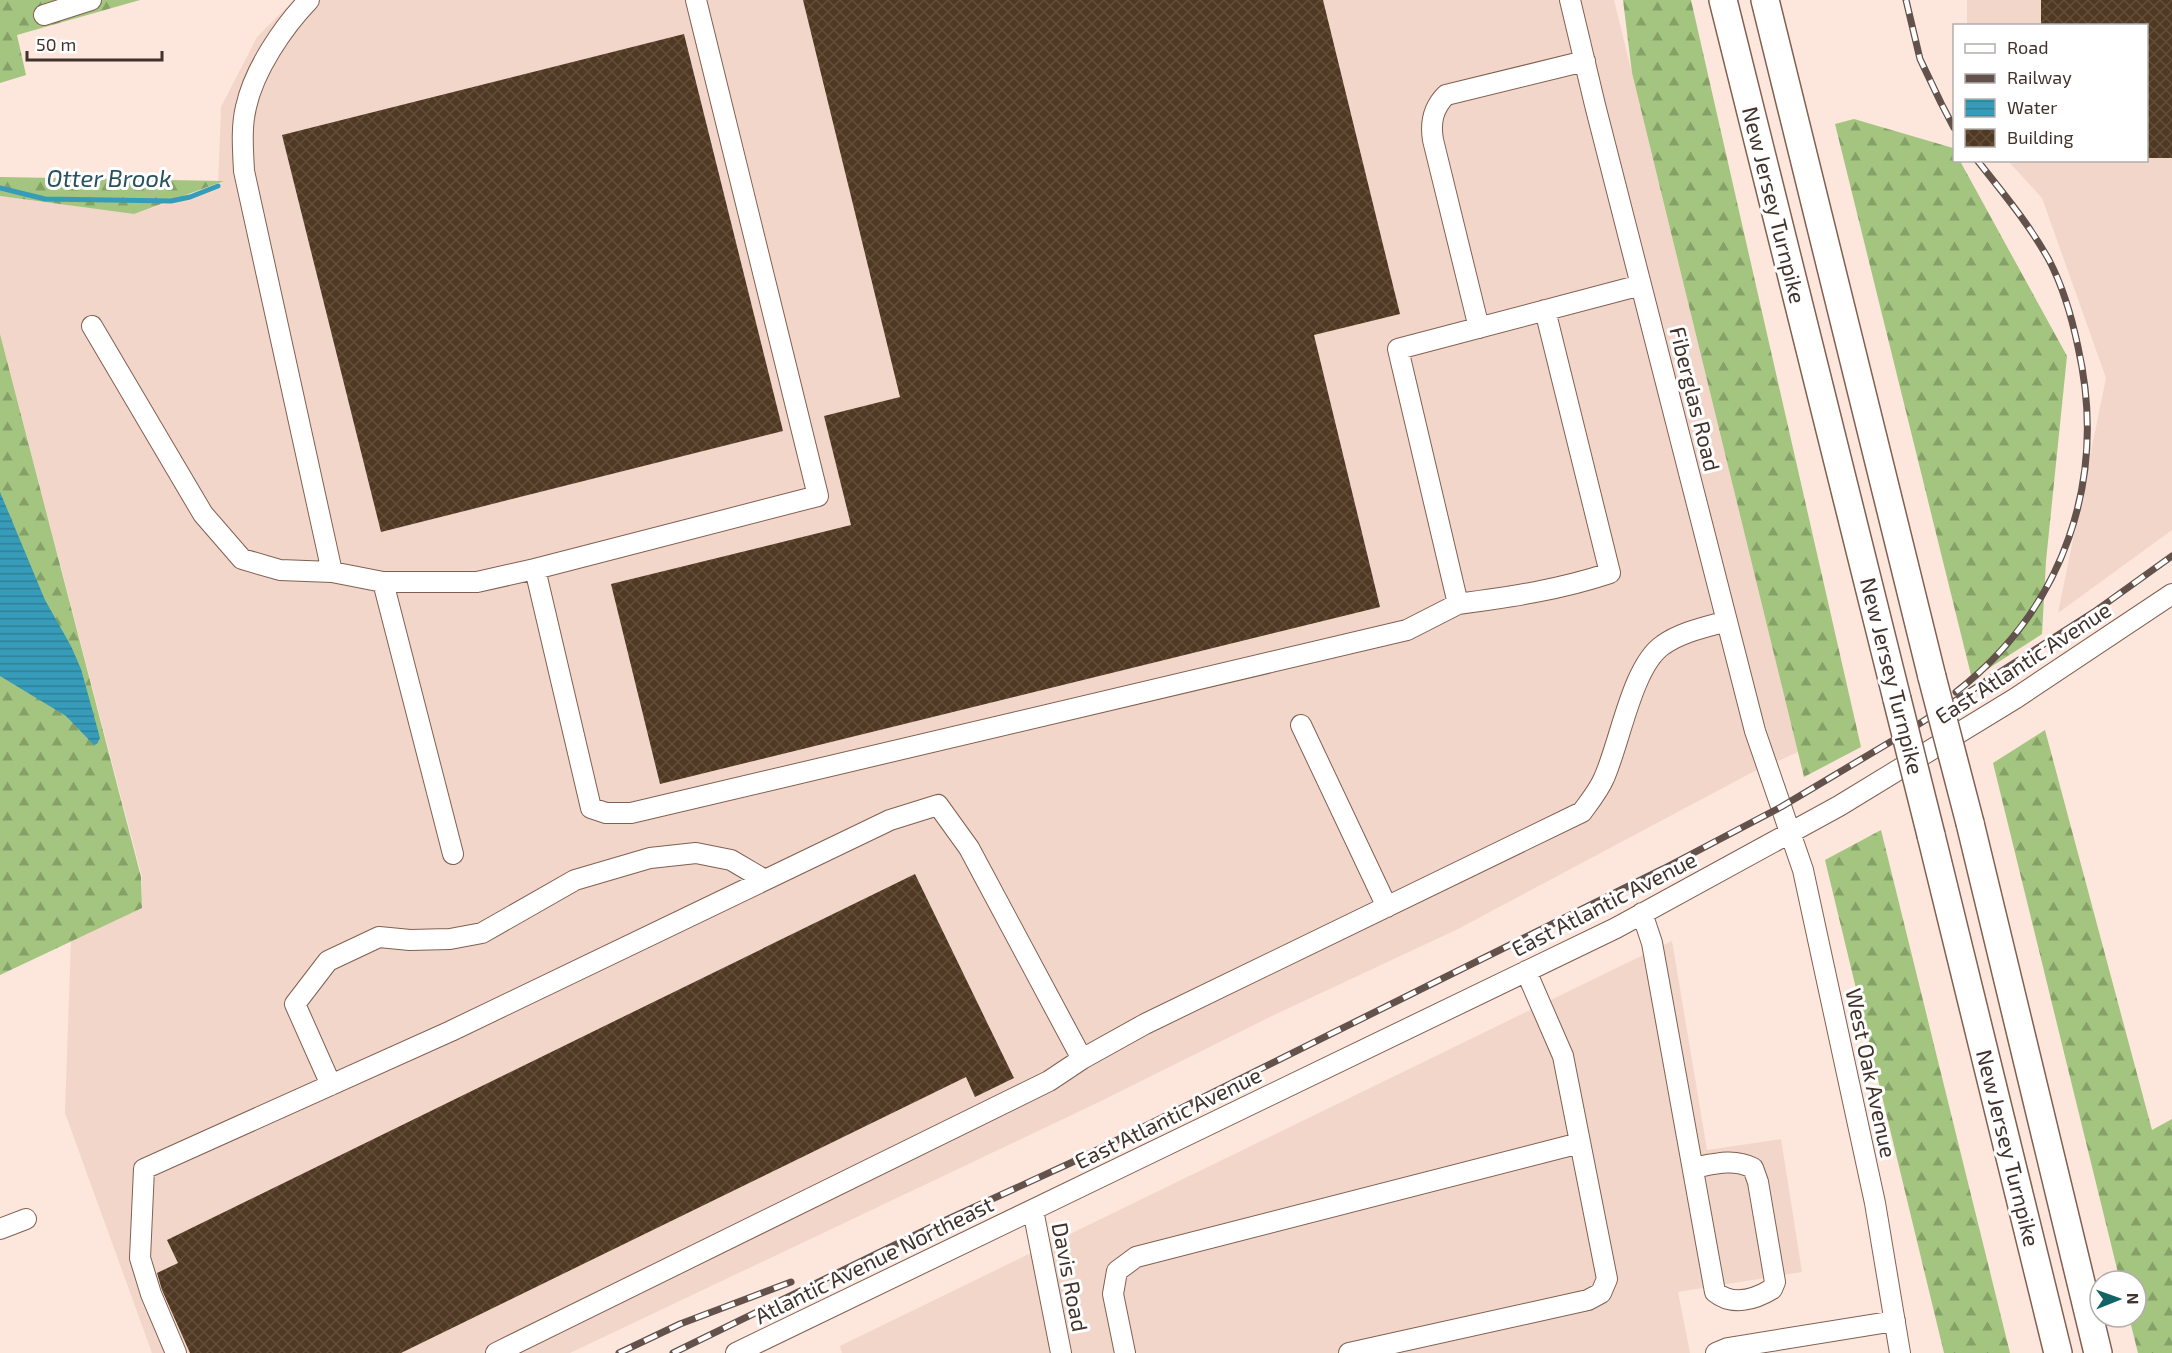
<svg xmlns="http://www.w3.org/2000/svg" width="2172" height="1353" font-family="'Exo 2',sans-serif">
  <defs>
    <pattern id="forest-firs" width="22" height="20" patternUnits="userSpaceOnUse" patternTransform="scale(1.5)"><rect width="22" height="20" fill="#a3c57f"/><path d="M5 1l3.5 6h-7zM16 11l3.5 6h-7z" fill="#86a168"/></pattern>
    <pattern id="water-rules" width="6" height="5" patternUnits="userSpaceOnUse" patternTransform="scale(1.5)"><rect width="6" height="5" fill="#369cb9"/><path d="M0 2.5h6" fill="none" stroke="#2f8097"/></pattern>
    <pattern id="building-cross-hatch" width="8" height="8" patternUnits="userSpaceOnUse" patternTransform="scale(1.5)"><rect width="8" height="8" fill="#503922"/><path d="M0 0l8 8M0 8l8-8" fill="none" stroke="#624e3a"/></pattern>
  </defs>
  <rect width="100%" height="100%" fill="#fde6dc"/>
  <!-- built -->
  <path fill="#f2d6ca" d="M294,0H1614L1798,752L1751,773L1458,929L1276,1014L1099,1102L570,1353H152L65,1113L71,941L142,908V877L0,334V196L134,214L218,186L221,107L257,37Z
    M1967,0H2172V530L2058,613L2106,378L2042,198L2008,161L2146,160V26L1967,25Z
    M1672,941L1707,1150L1781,1139L1802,1272L1678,1292L1690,1353H842L840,1346Z"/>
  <!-- forest -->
  <path fill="url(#forest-firs)" d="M0,0H140L17,35L26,75L0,83Z
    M1623,0H1691L1861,747L1804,777L1632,73Z
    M1854,119L1953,148L1954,160L1960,161L2067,356L2046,561L2042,634L1972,679L1835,124Z
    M0,177L224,181L134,214L0,196Z
    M0,334L141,877L142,908L0,975Z
    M2045,730L2152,1130L2172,1119V1353H2138L2129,1317H2136V1281H2120L1993,763Z
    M1881,830L2010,1353H1944L1825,860Z"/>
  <!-- water -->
  <path fill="url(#water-rules)" d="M0,492L45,600L71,646L81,669L100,738L97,744L94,745L66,716L0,676Z"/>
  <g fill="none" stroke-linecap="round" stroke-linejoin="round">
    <!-- stream -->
    <path stroke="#369cb9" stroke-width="5" d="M0,188L45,199L171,201L190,197L218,186"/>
  </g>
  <!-- building -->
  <path fill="url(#building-cross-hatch)" d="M803,0H1323L1400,314L1314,335L1380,607L660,784L611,584L851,525L824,416L900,397Z
    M2041,0H2172V158H2146V26H2041Z
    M684,34L783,431L381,532L282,135Z
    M915,874L1014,1078L975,1097L966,1077L401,1353H190L162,1290L157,1273L178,1263L167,1240Z"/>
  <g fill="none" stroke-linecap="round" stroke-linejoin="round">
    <defs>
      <path id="minor" d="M309,0C283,27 254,70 246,107C241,127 243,150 244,171L332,572L383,582L453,854
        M1570,0L1595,105L1755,731L1803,870L1875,1203L1900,1353
        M44,15L91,0
        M92,326L203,514L242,559L280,570L332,572
        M1479,328L1433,140C1430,122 1433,108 1446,95L1585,61
        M535,569L818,496L696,0
        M383,582H477L535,569L591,808L606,813H631L1407,630L1458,604L1398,349L1641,285
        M1458,604C1510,597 1559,590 1610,573L1545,310
        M1301,725L1387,907
        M1642,913L1652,943L1715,1292C1732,1306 1754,1300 1772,1289L1775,1282L1758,1182L1753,1168C1733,1158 1714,1164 1693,1168
        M331,1085L295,1004L328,961L379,937L410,940L450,939L482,933L575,880L650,858L696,853L731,860L765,880
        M1033,1210L1061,1353
        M0,1229L26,1219
        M176,1353L151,1294L140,1258L144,1169L451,1031L890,820L938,805L969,848L1082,1059
        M496,1353L1049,1081L1082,1059L1145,1024L1582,812C1590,801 1599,790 1604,778C1620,743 1632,666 1663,645C1681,632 1706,627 1727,621
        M736,1353L1616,928L1839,806L2016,698L2172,594
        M1125,1353L1113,1294L1117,1271L1136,1257L1580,1143
        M1349,1353L1588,1300L1601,1293L1607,1279L1563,1056L1526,971
        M1716,1353L1728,1348L1895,1321"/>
      <path id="highway" d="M1723,0L1897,699
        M1765,0L1932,677
        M1970,823L2098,1353
        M1931,835L2058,1353"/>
    </defs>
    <!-- minor casing -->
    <use href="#minor" stroke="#816051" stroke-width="22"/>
    <!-- highway casing -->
    <use href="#highway" stroke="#816051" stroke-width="30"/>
    <!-- minor -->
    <use href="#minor" stroke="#fff" stroke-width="20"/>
    <!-- highway -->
    <use href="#highway" stroke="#fff" stroke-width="27"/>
    <defs>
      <path id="rail" d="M1906,0L1920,59L1941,103L1954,128
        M1956,692C2064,608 2108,480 2078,347C2072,318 2063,287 2049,260C2029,224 2003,193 1977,160
        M619,1353L680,1324L791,1282
        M673,1353L944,1221L1077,1160L1663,869L1781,807L1897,738L2094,612L2172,556"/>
    </defs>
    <!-- rail casing -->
    <use href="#rail" stroke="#62524b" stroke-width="7"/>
    <!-- rail -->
    <use href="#rail" stroke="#fff" stroke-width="4.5" stroke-dasharray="14" stroke-linecap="butt"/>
    <defs>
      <path id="highway-bridge" d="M1932,677L1970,823
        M1897,699L1931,835"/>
    </defs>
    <!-- highway-bridge casing -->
    <use href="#highway-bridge" stroke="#816051" stroke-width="30" stroke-linecap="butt"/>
    <!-- highway-bridge -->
    <use href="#highway-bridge" stroke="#fff" stroke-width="27"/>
  </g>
  <g text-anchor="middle" stroke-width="6" stroke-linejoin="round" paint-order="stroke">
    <!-- street labels -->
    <g font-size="22" fill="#41322c" stroke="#fff">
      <text transform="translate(1774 205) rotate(76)" y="8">New Jersey Turnpike</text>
      <text transform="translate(1695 399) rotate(76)" y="8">Fiberglas Road</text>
      <text transform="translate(2023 663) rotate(-33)" y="8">East Atlantic Avenue</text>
      <text transform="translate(1892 676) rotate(76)" y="8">New Jersey Turnpike</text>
      <text transform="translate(1604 904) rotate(-27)" y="8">East Atlantic Avenue</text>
      <text transform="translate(1871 1073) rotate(78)" y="8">West Oak Avenue</text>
      <text transform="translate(1168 1118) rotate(-26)" y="8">East Atlantic Avenue</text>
      <text transform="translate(2008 1148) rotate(76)" y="8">New Jersey Turnpike</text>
      <text transform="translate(874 1260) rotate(-26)" y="8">Atlantic Avenue Northeast</text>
      <text transform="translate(1070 1277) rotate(79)" y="8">Davis Road</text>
    </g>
    <!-- water labels -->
    <g font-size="24" font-style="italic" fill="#27515e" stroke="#fff">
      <text x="109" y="187">Otter Brook</text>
    </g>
  </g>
  <!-- legend -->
  <rect x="1953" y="24" width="195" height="138" fill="#ffffff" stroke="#b3adab" stroke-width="1.5"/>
  <rect x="1965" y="44" width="30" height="9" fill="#ffffff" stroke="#b3adab" stroke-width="1.5"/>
  <text x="2007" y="54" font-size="18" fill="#41322c">Road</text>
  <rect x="1965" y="74" width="30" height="9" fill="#62524b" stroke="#b3adab" stroke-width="1.5"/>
  <text x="2007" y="84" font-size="18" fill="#41322c">Railway</text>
  <rect x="1965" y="99" width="30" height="18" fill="url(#water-rules)" stroke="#b3adab" stroke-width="1.5"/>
  <text x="2007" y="114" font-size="18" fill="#41322c">Water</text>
  <rect x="1965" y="129" width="30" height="18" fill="url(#building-cross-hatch)" stroke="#b3adab" stroke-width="1.5"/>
  <text x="2007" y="144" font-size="18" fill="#41322c">Building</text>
  <!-- north arrow -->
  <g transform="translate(2118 1299) rotate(89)"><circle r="28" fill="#ffffff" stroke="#b3adab" stroke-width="1.5"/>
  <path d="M0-4.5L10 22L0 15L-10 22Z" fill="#126365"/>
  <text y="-9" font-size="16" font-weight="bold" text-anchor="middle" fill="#41322c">N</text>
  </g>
  <!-- scale -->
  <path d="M27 51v9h135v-9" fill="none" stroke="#41322c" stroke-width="3"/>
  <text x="36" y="51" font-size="18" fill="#41322c" stroke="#ffffff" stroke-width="4.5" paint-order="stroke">50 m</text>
</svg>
